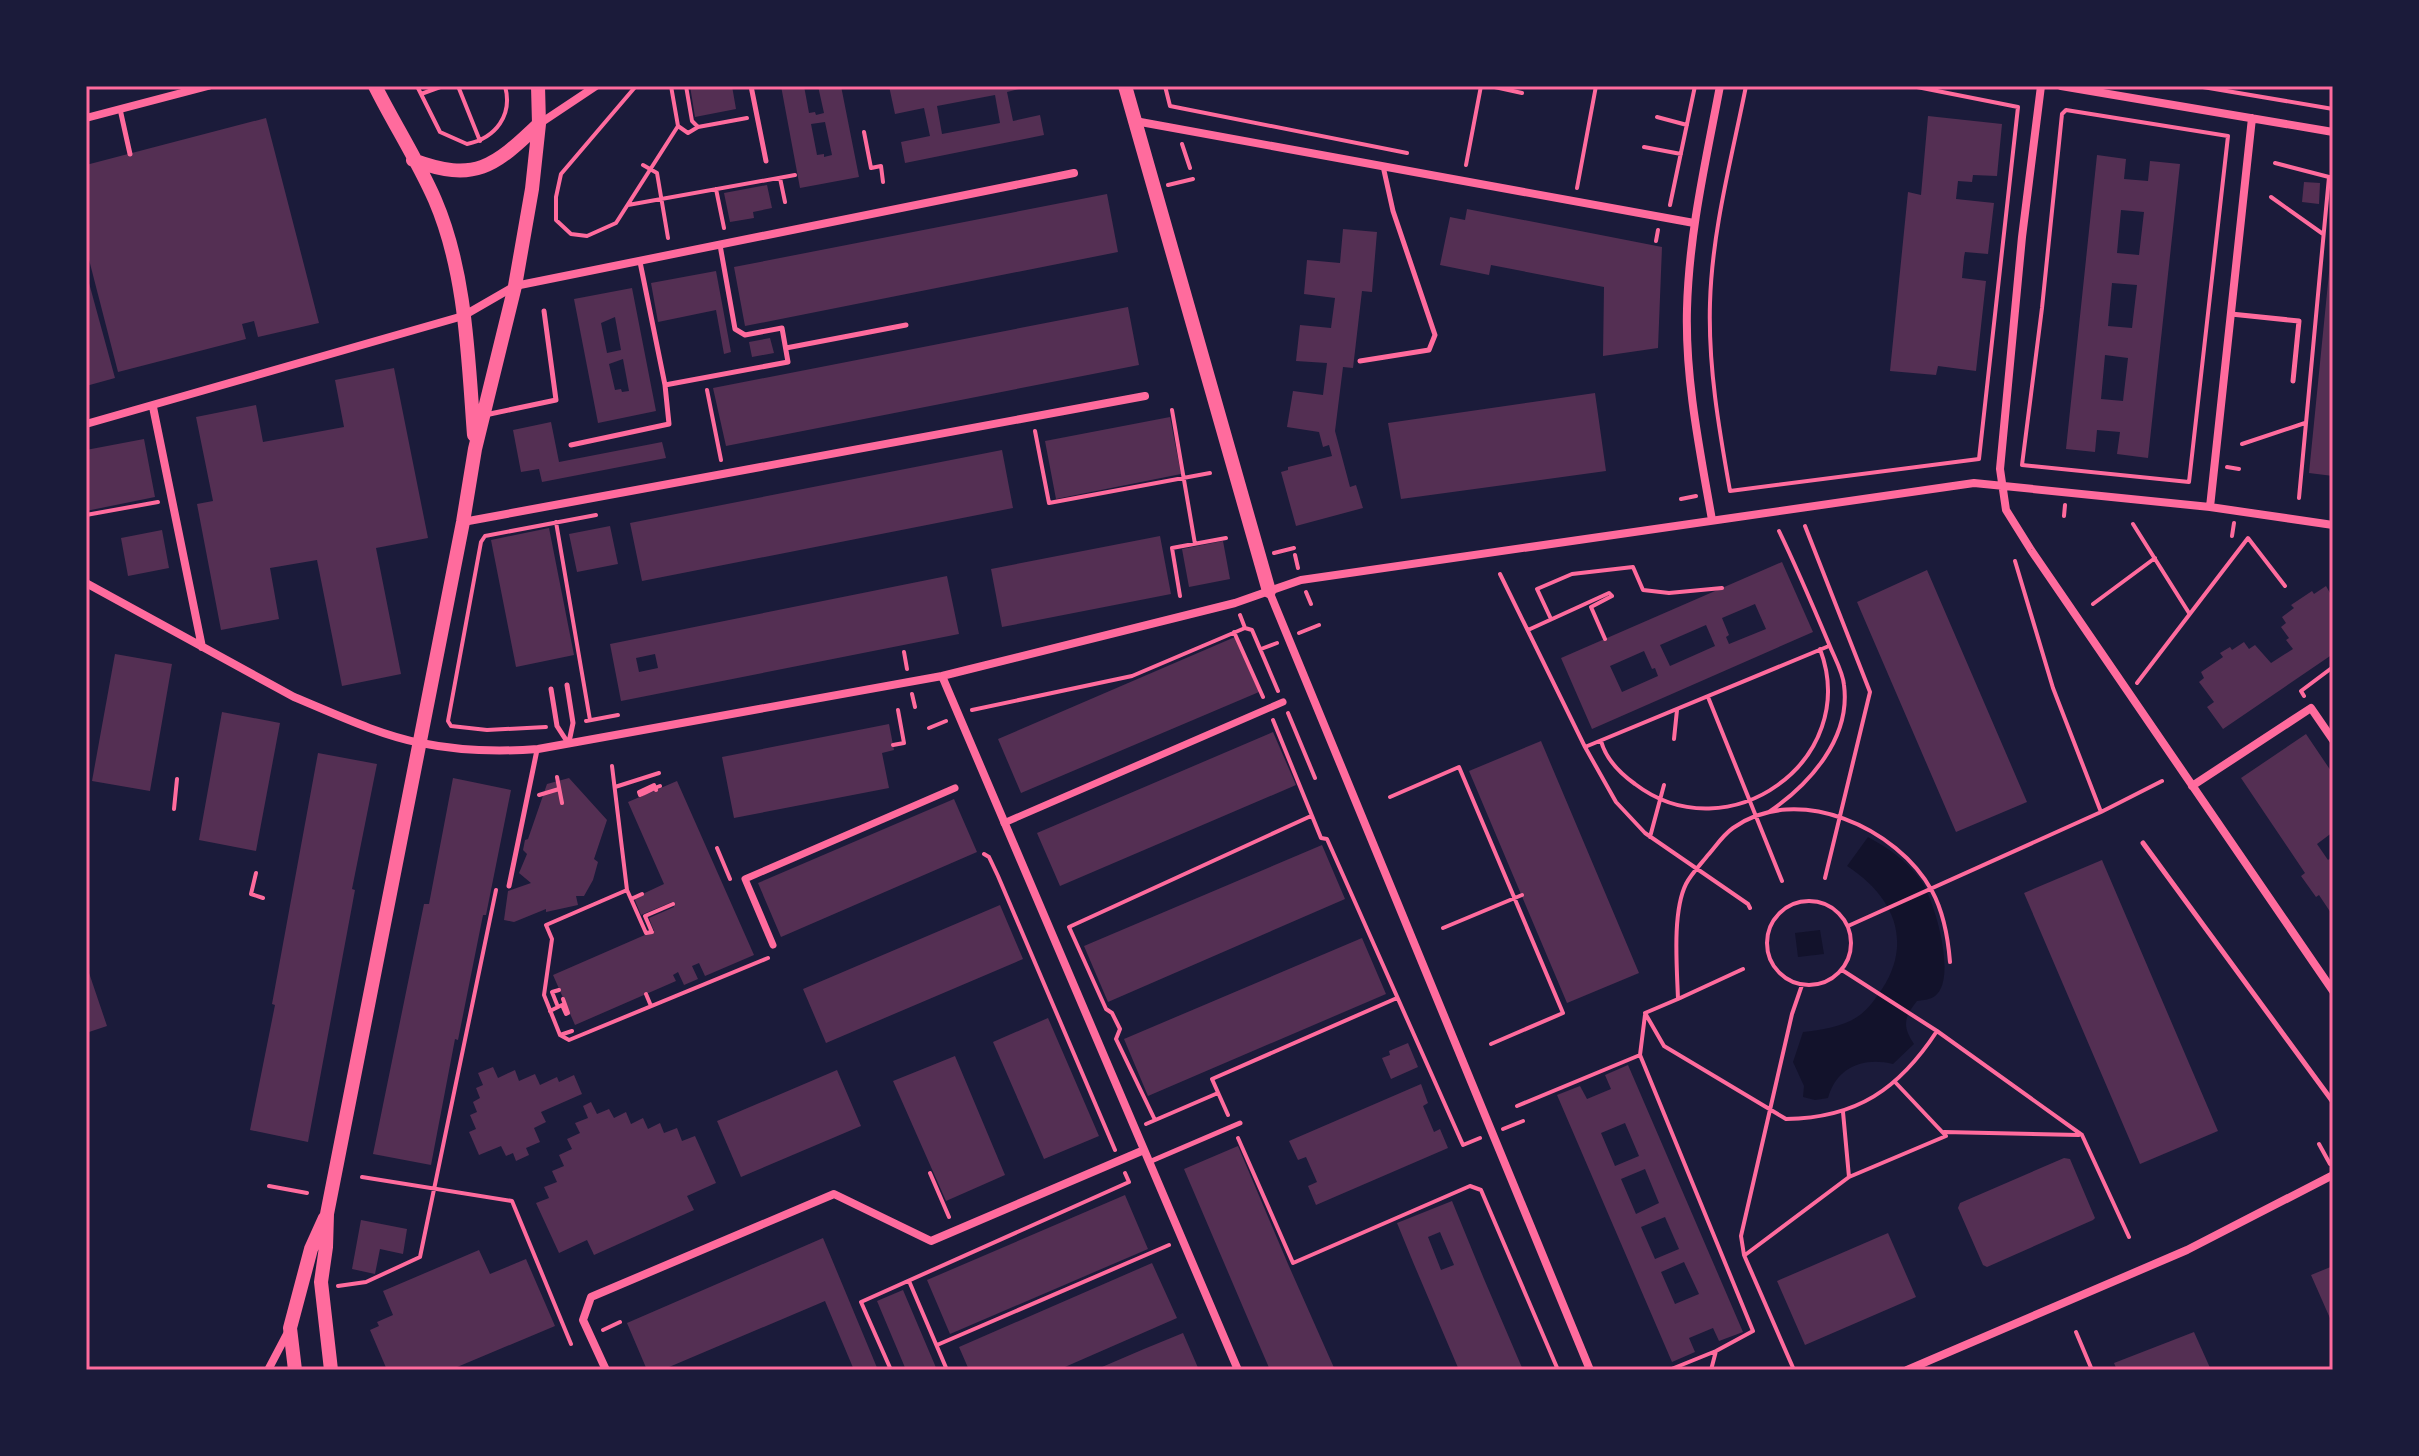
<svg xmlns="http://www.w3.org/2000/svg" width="2419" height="1456" font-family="Commissioner,sans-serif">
  <rect width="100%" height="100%" fill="#1b1b3a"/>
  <!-- water -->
  <path fill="#12122b" d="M1868,837C1888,848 1906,860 1920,879C1934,898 1958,979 1935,996C1930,1000 1923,1000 1917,1001C1904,1017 1902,1026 1914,1044L1893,1064C1863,1057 1837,1067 1828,1098L1815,1100L1803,1097L1804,1086L1793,1062L1803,1032C1821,1030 1842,1027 1857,1017C1868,1010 1875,999 1882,989C1914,940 1892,895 1847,866Z
    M1820,930L1824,954L1798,957L1795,933Z"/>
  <!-- building -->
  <path fill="#542f53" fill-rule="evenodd" d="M690,86H732L736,109L695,117Z
    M781,86H804L809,113L815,112L816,115L824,113L818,86H841L859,177L800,188ZM825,122L832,155L824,157V154L817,155L811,124Z
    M889,86H1031L1007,92L1013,121L1040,115L1044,135L905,163L901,142L930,136L924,108L895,114ZM995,95L1000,123L942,134L937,106Z
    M1928,116L2002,124L1997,176L1973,175L1972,182L1958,181L1956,199L1994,203L1988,254L1965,252L1964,257L1962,278L1986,281L1976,371L1938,366L1936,375L1890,371L1908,192L1921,195Z
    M266,118L319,323L258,337L254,321L242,324L246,339L118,372L86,248V165Z
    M2097,155L2126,159L2124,179L2148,181L2150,161L2180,164L2148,458L2117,454L2120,432L2097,430L2095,452L2066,449ZM2121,210L2144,212L2139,255L2117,253ZM2112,283L2137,285L2132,328L2108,326ZM2105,355L2128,358L2123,401L2101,399Z
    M2304,182L2320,183L2319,204L2302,202Z
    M767,185L772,208L753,212L754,218L730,222L724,193Z
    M1107,194L1118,252L745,326L734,267Z
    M1467,209L1662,247L1658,348L1603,356L1604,287L1491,265L1489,275L1440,265L1450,217L1465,220Z
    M1343,229L1377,232L1372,292L1362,291L1353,368L1343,367L1335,431L1350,487L1356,485L1363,508L1296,526L1281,472L1288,470V467L1332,456L1329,445L1323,447L1319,432L1287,427L1293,391L1323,395L1327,363L1296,361L1300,325L1331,328L1335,298L1304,294L1307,260L1340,263Z
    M2331,253H2333V476L2309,473Z
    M716,271L731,352L724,354L716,310L658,322L651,283Z
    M86,272L115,378L86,386Z
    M632,288L656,411L598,423L574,299ZM615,317L621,350L607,353L601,323ZM623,359L629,391L622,392L621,389L615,390L609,364Z
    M1128,307L1139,365L726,446L713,388Z
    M770,338L774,353L752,357L749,342Z
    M394,368L428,538L376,548L401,674L342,686L317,560L270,568L279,619L221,630L197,504L213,501L196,417L256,405L263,442L344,427L335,380Z
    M1595,393L1606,471L1401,499L1388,423Z
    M1170,417L1181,474L1056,499L1045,441Z
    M551,422L559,462L662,442L666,458L542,482L539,469L521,472L513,430Z
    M144,439L155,497L86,511V450Z
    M1002,450L1013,508L642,581L630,523Z
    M610,526L618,564L577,572L569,534Z
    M549,528L574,655L516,667L491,540Z
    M162,530L169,568L128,576L121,538Z
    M1160,536L1171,594L1002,627L991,569Z
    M1223,541L1230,579L1189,587L1182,549Z
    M1782,562L1813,632L1592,729L1561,658ZM1755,604L1766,629L1729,644L1726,637L1729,635L1722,618ZM1706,625L1715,646L1670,666L1660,645ZM1644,651L1652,669L1655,668L1658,676L1622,692L1610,666Z
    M1927,570L2027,802L1956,832L1857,602Z
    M947,576L959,634L621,701L610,644ZM655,654L658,668L639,672L636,658Z
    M2326,586L2330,593L2333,591V654L2223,729L2207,707L2214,702L2199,682L2204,678L2201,672L2223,657L2220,653L2230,647L2232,650L2244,642L2249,649L2255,645L2271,663L2285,654L2293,649L2286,640L2289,638L2281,627L2286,623L2282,617L2294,608L2291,605L2312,591L2314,594Z
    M1235,637L1259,692L1021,793L998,739Z
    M115,654L172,664L150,791L92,781Z
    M222,712L280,723L256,851L199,840Z
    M889,724L894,750L882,753L889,788L734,818L722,757Z
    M1273,732L1296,785L1060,886L1037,833Z
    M2306,734L2333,774V832L2317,844L2328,860L2333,856V916L2319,895L2316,897L2301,876L2305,873L2241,778Z
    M1541,741L1639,973L1567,1003L1469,771Z
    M318,753L377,764L352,889L355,890L308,1142L250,1130L275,1005L272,1004Z
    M453,778L511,790L486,915H483L458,1040L455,1039L431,1165L373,1154L424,904H429Z
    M569,778L607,820L594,859L598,862L593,880L584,896H576L578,905L546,912V909L514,922L504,920L508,891L531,883L519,873L527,854L523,850L525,840L528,839L547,784Z
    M677,781L754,955L705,976L699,963L692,966L698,979L684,985L678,972L673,975L676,981L575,1025L553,975L654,931L649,918L674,907L672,902L641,915L634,898L664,884L628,802Z
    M954,799L977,852L781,937L758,883Z
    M1322,845L1345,899L1108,1002L1084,946Z
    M2102,860L2218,1131L2140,1164L2024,893Z
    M1000,905L1023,959L826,1043L803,989Z
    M1362,938L1386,994L1148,1096L1124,1039Z
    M86,964L107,1026L86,1033Z
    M1048,1018L1099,1136L1044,1159L993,1042Z
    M1408,1043L1418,1067L1391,1079L1382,1058L1390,1055L1389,1051Z
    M955,1056L1005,1175L946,1201L893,1081Z
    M1628,1065L1743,1332L1719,1341L1713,1328L1689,1338L1695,1352L1672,1362L1557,1095L1580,1086L1587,1099L1611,1089L1605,1075ZM1625,1123L1639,1156L1615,1166L1601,1133ZM1645,1169L1659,1203L1636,1214L1621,1179ZM1665,1217L1679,1249L1655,1259L1641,1227ZM1684,1262L1699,1294L1675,1304L1661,1272Z
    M493,1067L498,1078L515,1070L519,1081L535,1074L540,1085L557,1077L559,1082L574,1075L582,1094L541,1112L546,1122L534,1128L540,1142L526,1148L529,1155L516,1161L513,1153L506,1156L501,1146L479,1155L469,1132L476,1129L470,1115L477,1112L473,1102L480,1098L476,1088L483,1085L478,1073Z
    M837,1070L861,1126L741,1177L717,1121Z
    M1421,1084L1428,1103L1423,1106L1434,1132L1440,1129L1448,1148L1316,1205L1308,1186L1317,1182L1306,1157L1298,1160L1289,1141Z
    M591,1102L597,1114L609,1109L614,1118L626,1112L631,1124L643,1118L648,1129L660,1123L664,1133L677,1128L682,1141L695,1136L716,1183L687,1196L694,1210L594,1255L587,1240L559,1253L536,1203L549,1198L544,1187L557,1182L552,1171L564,1166L559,1155L572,1149L567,1139L580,1133L575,1123L588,1118L583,1106Z
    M1238,1146L1288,1264L1335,1370H1270L1251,1326L1184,1169Z
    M2064,1158L2070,1159L2095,1218L2093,1220L1987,1267L1983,1265L1958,1208L1960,1203Z
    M1125,1195L1148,1249L950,1334L927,1280Z
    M1452,1201L1484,1279L1523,1370H1459L1413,1262L1397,1223ZM1440,1232L1454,1265L1441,1270L1428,1237Z
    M361,1220L407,1229L403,1254L380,1249L375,1274L352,1269Z
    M1888,1233L1916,1297L1805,1345L1777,1281Z
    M823,1238L878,1370H854L825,1301L662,1370H647L627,1323Z
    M479,1250L490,1274L526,1259L555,1326L450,1370H387L370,1330L379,1326L377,1322L393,1315L383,1291Z
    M1152,1263L1177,1318L1058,1370H969L959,1347Z
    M2333,1266V1325L2311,1275Z
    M903,1290L937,1370H906L877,1301Z
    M2194,1332L2211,1370H2117L2114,1363Z
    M1183,1333L1199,1370H1095L1144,1349Z"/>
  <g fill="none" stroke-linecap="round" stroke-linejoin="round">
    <!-- path -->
    <path stroke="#ff6b9d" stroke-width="4" d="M417,86L440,132L467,144C496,138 513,115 505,86
      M458,86L480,141
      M636,86L561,174L556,197V220L571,234L587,236L616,223L678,126
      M671,86L678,126L688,133L698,127
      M686,86L692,121L698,127L747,118
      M1165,86L1170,106L1407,153
      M1490,86L1522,93
      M1746,86C1732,157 1712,230 1710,303C1708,366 1719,429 1730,491L1979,459L2018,107L1912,86
      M2197,86L2333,109
      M421,94L443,86
      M2066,110L2228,136L2189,482L2022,465L2042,308L2062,114Z
      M1657,117L1687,125
      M864,132L871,168L881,166L883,182
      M1182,144L1190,168
      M1644,147L1681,154
      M2275,163L2329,177
      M643,165L657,173L668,238
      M1466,165L1481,86
      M780,178L785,202
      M1168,185L1193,179
      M1577,188L1596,86
      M716,189L724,228
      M2271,197L2323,234
      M628,205L795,175
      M1670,205L1695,86
      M1656,241L1658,230
      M707,390L721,460
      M1172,410L1195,544
      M1035,431L1049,503L1210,473
      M2242,444L2305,423
      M2227,467L2239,469
      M2299,498L2329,177H2333
      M1681,499L1696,496
      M86,515L158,502
      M2064,516L2065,505
      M556,522L590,720
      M2133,524L2189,613
      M1805,526L1870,692L1825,878
      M2232,536L2234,523
      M1274,553L1294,548
      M1295,555L1298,568
      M2015,561L2053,688L2101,812
      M1500,574L1585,747L1616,802L1645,833L1748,904L1750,908
      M1306,592L1311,604
      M1180,596L1172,548L1226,538
      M2093,604L2155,558
      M1240,615L1245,628L1252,630L1278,691
      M1551,619L1537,589L1572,574L1633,567L1643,590L1669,593L1722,588
      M1528,630L1609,593L1612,596L1591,607L1605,639
      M1234,632L1263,697
      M1299,633L1319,625
      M1261,649L1277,643
      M904,652L907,669
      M2137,683L2248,538L2285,586
      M912,694L915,707
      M2304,696L2301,691L2333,667
      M1708,697L1782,881
      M972,710L1132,676L1245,628
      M1288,713L1315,778
      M1273,720L1321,838L1327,839L1463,1145L1480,1138
      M586,721L618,715
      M546,727L487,730L451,726L448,721L481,542L485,536L596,515
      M929,728L946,721
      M1674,739L1677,710
      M1601,741C1606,759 1621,774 1635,784C1728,855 1862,760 1820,649
      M893,745L904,743L898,710
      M1585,747L1829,646
      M612,766L627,890L646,933L652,932
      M557,777L562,803
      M615,787L659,773
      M656,790L654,785L639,792L640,795C647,792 653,789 660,786
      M539,795L559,789
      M1390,797L1459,767L1563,1013L1491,1044
      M174,809L177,779
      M1769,812C1810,784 1851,738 1844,685C1843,672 1834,657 1829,644C1813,606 1797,568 1779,531
      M1650,837L1664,785
      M717,848L730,879
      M984,854L989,857L998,876L1115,1150
      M256,873L251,894L263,898
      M627,890L546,925L552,939L544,995L560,1035L569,1040L768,958
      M631,899L642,894
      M1767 943a42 42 0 1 1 84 0a42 42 0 1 1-84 0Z
      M1848,926L2101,812L2162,781
      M1443,928L1522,895
      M651,930L645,916L673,904
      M1842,970L1937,1031L2082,1135L2129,1237
      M646,994L651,1006
      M1678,999L1743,969
      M558,1007L552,992L559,990
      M550,1011L562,1005L566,1014L568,1013L563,999
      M1937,1031C1899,1089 1857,1118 1786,1119L1664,1046L1645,1013L1678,999C1677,968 1672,912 1686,884C1691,874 1701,864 1708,855C1716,846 1723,835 1733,828C1797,782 1898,828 1932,891C1944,913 1948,937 1950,962
      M560,1035L572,1031
      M1640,1055L1753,1331L1716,1351L1669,1370
      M1517,1106L1640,1055L1645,1015
      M1843,1112L1849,1177
      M1228,1115L1212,1079L1397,998
      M1155,1120L1116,1039L1120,1029L1112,1013L1106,1009L1069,927L1311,816
      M1146,1124L1218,1093
      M1503,1129L1523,1121
      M1944,1132L2079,1135
      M1238,1138L1293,1263L1470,1186L1481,1190L1558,1370
      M2319,1144L2330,1164
      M930,1173L949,1217
      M362,1177L512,1201L571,1344
      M269,1186L307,1193
      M1745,1255L1849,1177L1946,1136L1895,1082
      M909,1281L947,1370
      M338,1286L366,1282L420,1257L496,890
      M603,1330L620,1322
      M2076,1332L2092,1370
      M937,1345L1169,1245
      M891,1370L861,1302L1129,1182L1125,1173
      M1711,1370L1716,1351
      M1794,1370L1744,1255L1741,1236L1792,1014L1802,985"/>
    <!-- service -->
    <path stroke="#ff6b9d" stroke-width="5" d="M751,86L766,161
      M120,109L130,154
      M2231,314L2299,321L2293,381
      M786,348L906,325
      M1360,361L1429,350L1435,335L1393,211L1383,166
      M665,385L788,362L782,328L745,335L735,329L720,245
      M485,415L556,400L544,311
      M571,445L669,424L665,385L640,262
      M567,685L573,723L569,742
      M551,689L557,726L568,743
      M2143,843L2333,1102
      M509,886L537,750
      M1149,1162L1240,1123"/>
    <!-- pedestrian -->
    <path stroke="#ff6b9d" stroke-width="7" d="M1004,823L1283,702
      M773,945L745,879L955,788"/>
    <!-- minor -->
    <path stroke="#ff6b9d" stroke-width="8" d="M2041,86L2022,237L2000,469L2006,510L2031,550L2333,991
      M2061,86L2333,132
      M86,118L208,86
      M1135,121L1694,223
      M539,124L596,86
      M153,407L202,647
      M86,424L463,316L515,286L1074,173
      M2210,507L2252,118
      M1712,520C1700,451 1685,379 1687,309C1689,233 1706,160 1720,86
      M463,522L1145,396
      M86,583L294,697C333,713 379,735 421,743C460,751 498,752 538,749L942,676L1235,603L1301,580L1974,483L2210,507L2333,525
      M1269,591L1590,1370
      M942,676L1238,1370
      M2192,786L2311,708L2333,740
      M268,1370L288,1332
      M606,1370L583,1320L591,1297L834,1194L931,1241L1144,1150
      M1907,1370L2187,1250L2333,1175"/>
    <!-- tertiary -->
    <path stroke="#ff6b9d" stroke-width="14" d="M375,86C394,124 418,161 435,200C466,272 468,357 474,435
      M1125,86L1269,591
      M413,160C475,183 494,167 539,124
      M295,1370L290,1328L311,1249L325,1218
      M331,1370L321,1282L326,1247L327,1214L463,522L475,449L515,286L532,189L539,124L538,86"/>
  </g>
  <!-- border -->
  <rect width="2419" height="1456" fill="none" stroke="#1b1b3a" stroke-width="176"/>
  <rect x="88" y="88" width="2243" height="1280" fill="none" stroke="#ff6b9d" stroke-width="3"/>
</svg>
